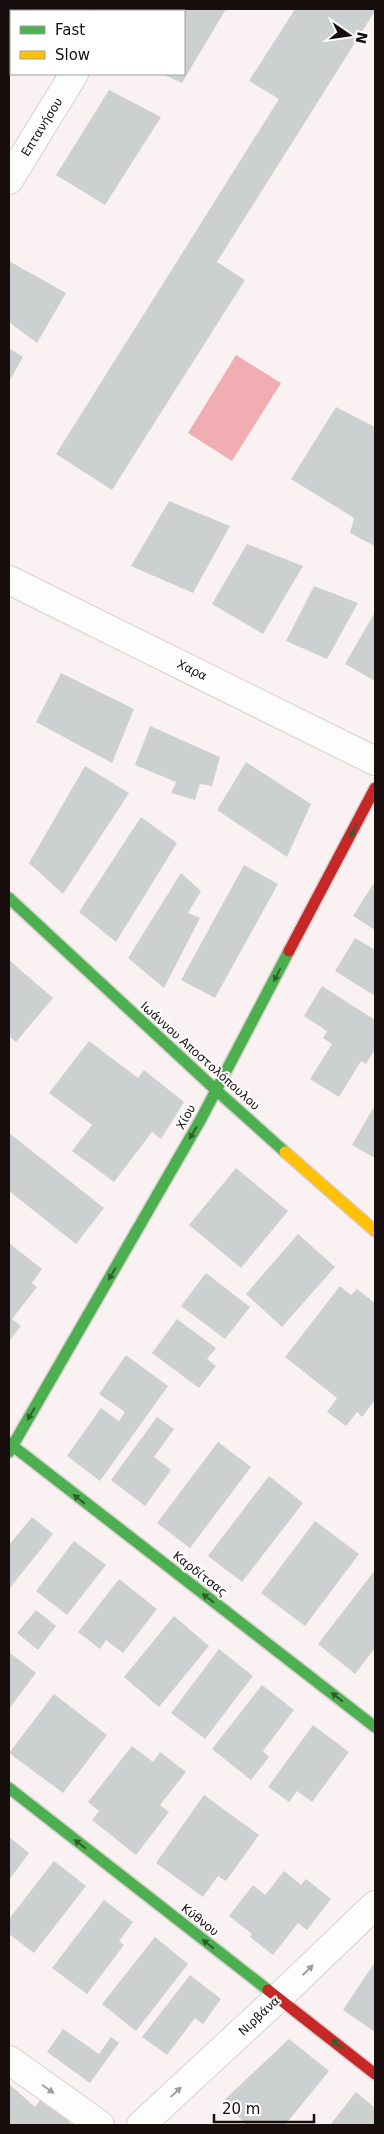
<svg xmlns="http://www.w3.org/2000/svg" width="384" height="2134" font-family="'DejaVu Sans',sans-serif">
  <rect width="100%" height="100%" fill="#faf2f2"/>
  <!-- water -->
  <path fill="#f0aeb2" d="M236,355L281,383L232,461L188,433Z"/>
  <!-- building -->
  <path fill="#ccd0d1" d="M9,9H67L65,11H11V42L9,41Z
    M159,9H226L182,83L162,74H184V11H158Z
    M295,9H375V11L217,262L245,280L112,490L56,454L279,99L249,81Z
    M109,90L161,117L105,205L56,175Z
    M9,261L66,293L37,343L9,322Z
    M9,348L23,357L9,382Z
    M336,407L375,427V546L350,533L354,518L291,479Z
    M169,501L230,526L193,593L131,566Z
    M247,544L303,566L263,634L212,604Z
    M314,586L358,603L327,659L286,641Z
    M375,612V681L345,664Z
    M61,673L134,709L112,763L36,722Z
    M150,726L220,757L212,786L200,784L195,800L171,793L176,782L135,765Z
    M246,762L311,804L287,857L217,810Z
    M85,766L129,793L63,894L29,863Z
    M141,817L177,843L116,942L79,912Z
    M244,865L278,884L215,998L181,980Z
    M181,873L201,891L188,913L200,918L164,988L128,958Z
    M375,881V930L353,916Z
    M355,938L375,950V996L335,971Z
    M9,960L53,998L16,1042L9,1036Z
    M322,986L375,1020V1049L366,1064L361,1061L339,1097L310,1079L332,1044L323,1038L327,1031L304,1016Z
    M89,1041L138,1078L144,1070L184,1102L161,1139L152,1132L114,1182L72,1151L92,1125L49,1093Z
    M375,1105V1158L352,1145Z
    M9,1133L104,1208L76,1244L9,1191Z
    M236,1168L288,1211L241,1268L189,1225Z
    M298,1234L335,1267L282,1327L246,1294Z
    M9,1243L42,1269L32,1283L37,1287L12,1319L21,1326L9,1341Z
    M206,1273L250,1307L225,1339L181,1306Z
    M340,1286L351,1295L357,1289L375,1303V1400L362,1417L357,1412L346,1426L327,1412L337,1398L285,1357Z
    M177,1319L216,1348L207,1359L216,1366L199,1388L152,1353Z
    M126,1355L168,1386L100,1481L67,1456L101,1408L119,1421L125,1412L99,1394Z
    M157,1417L174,1429L154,1457L171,1470L145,1506L111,1480Z
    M218,1442L251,1467L190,1548L157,1523Z
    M269,1476L303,1503L242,1582L208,1556Z
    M32,1517L53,1534L9,1589V1545Z
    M315,1521L359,1554L305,1626L261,1593Z
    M74,1541L106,1565L67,1615L36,1591Z
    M375,1570V1648L355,1674L318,1644Z
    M119,1579L157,1609L123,1653L106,1640L100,1649L78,1632Z
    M36,1610L56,1626L38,1650L17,1633Z
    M174,1616L209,1646L159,1707L124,1677Z
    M219,1649L253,1676L205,1739L171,1713Z
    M9,1652L36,1673L9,1709Z
    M262,1685L294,1710L263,1751L269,1757L251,1780L212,1749Z
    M54,1694L107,1735L63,1793L9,1753Z
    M313,1725L349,1752L312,1802L297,1791L289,1802L268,1787Z
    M132,1746L153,1762L160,1752L186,1772L160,1805L169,1812L136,1855L92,1820L99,1811L88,1802Z
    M204,1795L259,1835L226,1881L218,1876L203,1897L156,1863Z
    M9,1837L29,1853L9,1880Z
    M54,1861L86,1886L34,1953L9,1934V1919Z
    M284,1871L301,1885L306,1879L331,1899L307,1930L298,1923L273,1955L250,1937L252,1934L229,1916L253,1885L265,1895Z
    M104,1900L133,1922L119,1941L124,1945L87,1994L52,1968Z
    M155,1937L188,1964L136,2031L102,2004Z
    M375,1962V2032L343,2010Z
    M190,1975L221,1999L203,2024L195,2018L167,2055L142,2037Z
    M63,2029L99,2054L111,2037L119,2043L90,2083L47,2052Z
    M289,2039L329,2071L285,2125H247L222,2102Z
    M9,2084L35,2107L42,2098L73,2125H9Z
    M356,2092L375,2108V2125H330Z"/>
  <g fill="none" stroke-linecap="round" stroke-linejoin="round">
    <defs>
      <path id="street" d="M113,11L115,9
        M9,180L74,74
        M9,580L375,761
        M9,2060L100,2125
        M141,2125L278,1998L375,1905"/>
      <path id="fast" d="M9,898L216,1090L285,1152
        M9,1443L375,1727
        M9,1452L201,1119L289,951
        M9,1788L268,1990"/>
      <path id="slow" d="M285,1152L375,1231"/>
      <path id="jam" d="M289,951L375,788
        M268,1990L375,2074"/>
    </defs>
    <!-- street casing -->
    <use href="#street" stroke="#d9cfcf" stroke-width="30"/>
    <!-- fast casing -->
    <use href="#fast" stroke="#d9cfcf" stroke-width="14"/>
    <!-- slow casing -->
    <use href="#slow" stroke="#d9cfcf" stroke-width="14"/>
    <!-- jam casing -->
    <use href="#jam" stroke="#d9cfcf" stroke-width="14"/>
    <!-- street -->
    <use href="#street" stroke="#fefdfd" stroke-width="28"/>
    <!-- fast -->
    <use href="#fast" stroke="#4caf50" stroke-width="11"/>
    <!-- slow -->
    <use href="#slow" stroke="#ffc107" stroke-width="11"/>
    <!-- jam -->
    <use href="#jam" stroke="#c62828" stroke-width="11"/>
  </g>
  <!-- one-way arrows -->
  <defs><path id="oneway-solid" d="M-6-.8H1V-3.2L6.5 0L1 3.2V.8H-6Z" transform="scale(1.25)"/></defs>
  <g fill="#325e2e">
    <use href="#oneway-solid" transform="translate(353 831) rotate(118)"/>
    <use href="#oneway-solid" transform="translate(277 975) rotate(118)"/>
    <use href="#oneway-solid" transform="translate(193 1133) rotate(120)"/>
    <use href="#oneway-solid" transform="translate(112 1274) rotate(120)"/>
    <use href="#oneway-solid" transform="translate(31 1414) rotate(120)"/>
    <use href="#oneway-solid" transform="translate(79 1499) rotate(-142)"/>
    <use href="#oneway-solid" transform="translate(208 1598) rotate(-142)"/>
    <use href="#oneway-solid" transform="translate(337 1697) rotate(-142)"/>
    <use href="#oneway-solid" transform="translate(80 1844) rotate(-142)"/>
    <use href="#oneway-solid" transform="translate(208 1944) rotate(-142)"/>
    <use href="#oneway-solid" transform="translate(337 2044) rotate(-142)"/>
  </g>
  <g fill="#a29d9d">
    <use href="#oneway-solid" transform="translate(308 1970) rotate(-44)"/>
    <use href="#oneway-solid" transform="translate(48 2089) rotate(35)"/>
    <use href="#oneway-solid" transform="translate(176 2092) rotate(-43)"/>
  </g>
  <g text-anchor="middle" stroke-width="4" stroke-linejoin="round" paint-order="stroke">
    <!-- street labels -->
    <g font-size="12" fill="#180d0d" stroke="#fff">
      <text transform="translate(42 127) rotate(-58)" y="4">Επτανήσου</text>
      <text transform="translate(192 670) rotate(26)" y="4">Χαρα</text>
      <text transform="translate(200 1056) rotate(42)" y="4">Ιωάννου Αποστολόπουλου</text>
      <text transform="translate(186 1117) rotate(-61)" y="4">Χίου</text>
      <text transform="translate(200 1574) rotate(38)" y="4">Καρδίτσας</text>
      <text transform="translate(200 1920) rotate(38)" y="4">Κύθνου</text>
      <text transform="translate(259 2016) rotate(-43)" y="4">Νιρβάνα</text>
    </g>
  </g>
  <!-- border -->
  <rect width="384" height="2134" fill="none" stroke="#180d0d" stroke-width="20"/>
  <!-- legend -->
  <rect x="10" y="10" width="175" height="65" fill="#ffffff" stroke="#a39e9e"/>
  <rect x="20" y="26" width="25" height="8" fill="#4caf50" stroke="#a39e9e"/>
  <text x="55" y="35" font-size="15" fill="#180d0d">Fast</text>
  <rect x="20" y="51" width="25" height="8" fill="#ffc107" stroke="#a39e9e"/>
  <text x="55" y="60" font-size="15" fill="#180d0d">Slow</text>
  <!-- north arrow -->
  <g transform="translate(349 35) rotate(103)" stroke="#ffffff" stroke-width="4" paint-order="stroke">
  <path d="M0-4L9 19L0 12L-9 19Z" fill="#180d0d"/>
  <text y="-8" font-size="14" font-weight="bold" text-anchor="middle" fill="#180d0d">N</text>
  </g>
  <!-- scale -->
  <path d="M214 2114v8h100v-8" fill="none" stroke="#180d0d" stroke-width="2.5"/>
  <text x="222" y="2114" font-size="15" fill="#180d0d" stroke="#ffffff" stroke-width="4" paint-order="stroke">20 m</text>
</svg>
